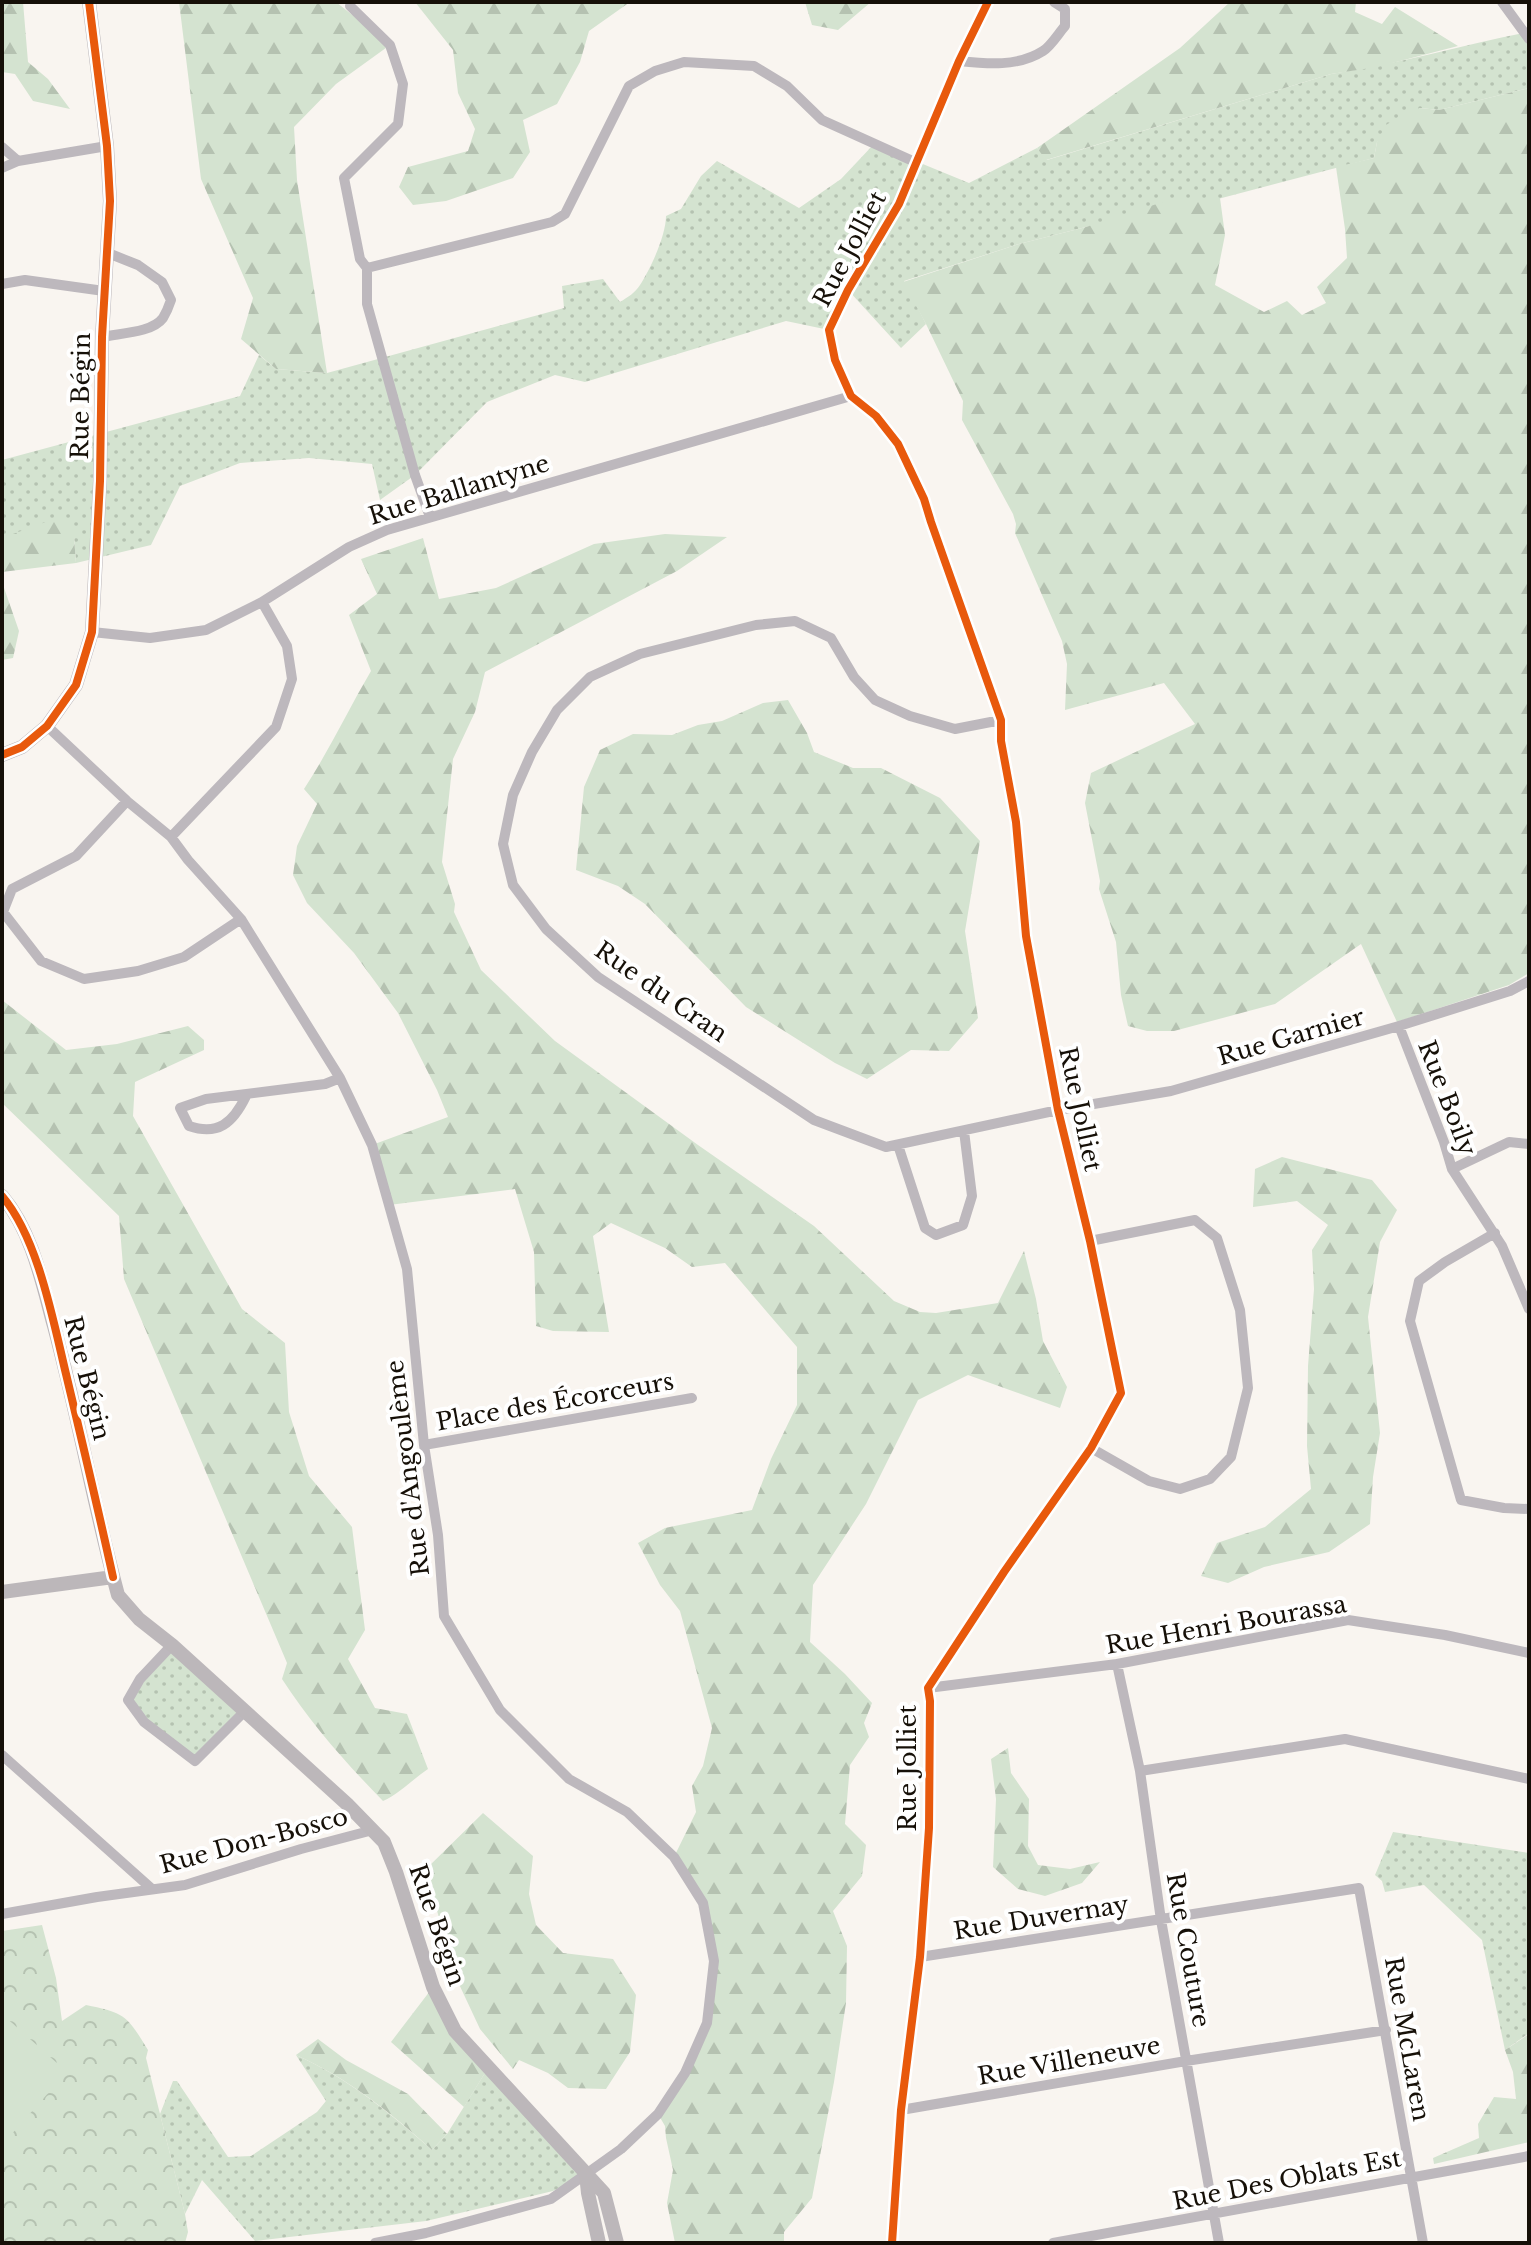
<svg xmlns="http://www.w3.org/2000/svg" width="1531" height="2245" font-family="'Libre Baskerville',serif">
  <defs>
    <pattern id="grass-dots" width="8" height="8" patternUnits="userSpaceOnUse" patternTransform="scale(2)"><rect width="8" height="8" fill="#d4e3d0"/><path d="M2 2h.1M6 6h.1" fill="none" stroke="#b5c2b1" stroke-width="1.8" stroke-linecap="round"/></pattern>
    <pattern id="forest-firs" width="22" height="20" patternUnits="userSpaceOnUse" patternTransform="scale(2)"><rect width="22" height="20" fill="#d4e3d0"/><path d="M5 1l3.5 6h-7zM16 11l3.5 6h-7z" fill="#b5c2b1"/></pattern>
    <pattern id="park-crowns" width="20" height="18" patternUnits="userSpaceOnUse" patternTransform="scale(2)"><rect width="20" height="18" fill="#d4e3d0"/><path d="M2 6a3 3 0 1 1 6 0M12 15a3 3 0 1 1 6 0" fill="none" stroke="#b5c2b1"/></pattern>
  </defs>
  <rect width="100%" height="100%" fill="#f9f5f0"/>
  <!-- grass -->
  <path fill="url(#grass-dots)" d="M1529,32V88L1439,110L1420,108L1377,142L1374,158L1218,199L1086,227L1019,244L904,281L926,324L901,348L848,290L829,330L786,321L585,382L555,375L487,402L415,475L380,500L372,464L309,458L240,463L180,486L151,545L76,563L74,537L2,538V460L240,396L259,355L276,369L327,373L564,308L562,286L603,279L620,302C628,297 635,293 640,285C651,268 666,235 666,216L681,209L701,176L717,161L799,208L841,179L874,144L969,183L1037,148L1047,160L1331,74C1398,64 1463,45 1529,32Z
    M172,1645L245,1711L195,1761L144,1722L128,1700Z
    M1393,1832L1529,1853V2033L1505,2050L1482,1940L1424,1885L1385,1892L1382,1881L1375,1875Z
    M296,2055C348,2078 390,2113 432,2150L447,2134L488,2068L586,2174L553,2191L426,2221L255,2241L202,2180L185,2214L160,2114L173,2081H177L228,2157L251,2156L317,2112L326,2101Z"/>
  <!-- forest -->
  <path fill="url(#forest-firs)" d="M2,2H23L28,62L48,79L70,109L33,101L15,74L2,72Z
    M179,2H336L390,45L336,84L294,127L297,180L327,373L276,369L241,339L253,298L201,179Z
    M415,2H630L589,31L580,62L557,104L523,120L530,152L513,178L446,201L413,205L399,187L408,167L468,151L475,129L458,93L453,50Z
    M805,2H871L838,30L812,25Z
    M1230,2H1356L1355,12L1382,24L1395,7L1458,46L1377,67L1331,74L1046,160L1037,148L1180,48Z
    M1529,88V973L1509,985L1397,1022L1361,944L1275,1004L1174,1031H1147L1128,1026L1121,995L1116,942L1099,889L1100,881L1085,803L1091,773L1195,724L1164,683L1065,710L1067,664L1062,641L1015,533L1016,524L1013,514L962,420L963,401L926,324L903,282L1019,244L1086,227L1166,201L1220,198L1225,235L1215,285L1264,312L1287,301L1302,315L1326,303L1317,287L1347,258L1345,229L1336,167L1374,158L1377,142L1386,125L1405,113L1420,108L1439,110Z
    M62,516L74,537L76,563L2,572V538Z
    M665,534L727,537L677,571L485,672L475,712L453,759L442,862L455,904L454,912L481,970L555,1041L698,1145L814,1226L894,1301L920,1312L936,1313L998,1303L1024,1251L1036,1299L1043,1341L1067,1387L1060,1408L968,1375L918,1400L866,1504L813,1585L810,1642L845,1674L872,1703L864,1723L869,1737L850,1765L845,1824L866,1845L862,1876L833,1911L847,1946L846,2003L834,2082L812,2198L784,2232V2243H675L667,2203L673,2170L666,2138L665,2126L658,2114L707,2023L714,1961L703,1903L674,1857L696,1812L692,1786L703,1766L712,1728L680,1611L660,1585L638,1543L665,1528L752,1510L771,1459L797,1405V1347L725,1263L692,1267L665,1248L611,1223L593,1236L609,1332L553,1331L536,1326L534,1252L515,1189L389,1205L372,1145L448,1117L437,1090L398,1013L354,953L307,903L293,875L297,846L317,804L304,789C329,751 348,710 371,671L349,615L377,594L361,559L423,538L439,599L496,588L594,544Z
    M2,582L19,631L13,658L2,660Z
    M788,700L807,733L814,752L853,768H881L940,798L980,841L965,931L978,1018L949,1051L911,1050L867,1079L835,1063L746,1007L645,904L618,886L576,870L584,787L600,750L633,734L672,735L698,725L722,721L763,703Z
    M2,1000L66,1050L117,1044L188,1026L204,1040V1050L135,1082L133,1116L242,1309L285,1343L289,1412L309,1476L352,1527L365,1630L348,1659L375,1708L407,1714L428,1769C413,1779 399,1794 383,1801C346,1763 311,1724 282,1679L287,1663L124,1279L119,1216L2,1103Z
    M1282,1157L1372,1180L1397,1210L1380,1242L1368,1317L1380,1433L1373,1477L1370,1524L1329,1552L1264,1567L1228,1583L1201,1576L1217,1543L1265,1527L1311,1489L1307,1446L1308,1366L1314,1289L1312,1250L1328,1225L1297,1201L1253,1207L1255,1169Z
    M1008,1748L1011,1773L1029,1799L1028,1846L1038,1865L1070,1869L1100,1862L1082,1883L1045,1896L1018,1889L993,1867L996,1799L991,1759Z
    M483,1813L533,1856L529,1894L536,1925L563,1953L613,1959L636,1995L630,2052L606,2089L568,2088L548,2073L519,2060L513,2069L480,2029L458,1982L425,1870Z
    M433,1987L488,2068L464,2107L391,2042Z
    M1529,2034V2142L1434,2164L1433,2158L1479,2138L1478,2124L1494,2097L1516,2099L1513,2072L1505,2050Z
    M318,2039L346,2060L408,2094L447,2134L432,2150C391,2113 348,2078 296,2055Z"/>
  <!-- park -->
  <path fill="url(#park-crowns)" d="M42,1925L56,1978L62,2021L86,2005C126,2013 127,2016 148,2050L146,2058L185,2214L188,2232L185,2243H2V1931Z"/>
  <!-- garden -->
  <path fill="#d4e3d0" d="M2,2014L67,2072L2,2145Z"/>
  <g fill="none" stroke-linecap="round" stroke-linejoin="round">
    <!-- street -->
    <path stroke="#bdb8bd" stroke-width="10" d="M1502,2L1529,39
      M350,6L390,45L403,84L398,124L344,178L360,259L367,268V304L415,475L430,517
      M959,61C987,64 1018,67 1043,51C1051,46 1058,34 1065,26V9L1054,2
      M2,147L18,161
      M2,168L18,161L107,146
      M367,268L552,222L565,214L629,86L655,71L684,62L754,66L787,86L822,120L915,162
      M2,284L25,280L104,291
      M102,337C120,333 152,333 163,318C166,313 169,306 171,300L162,282L138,265L108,253
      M92,632L150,638L206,630L262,602L349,547L387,530L851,396
      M1001,720L955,729L910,716L875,700L854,677L831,638L795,621L756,625L640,654L590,677L557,710L532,752L513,795L503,844L513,885L546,929L598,977L814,1120L886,1147L1058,1110L1171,1091L1399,1026L1510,991L1529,981
      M47,726L127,801L171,837L188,860L241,919L340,1078L372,1145L407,1269L424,1445L438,1535L444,1616L500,1710L569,1779L627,1812L674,1857L703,1903L714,1961L707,2023L685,2073L658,2114L621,2149L551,2199L426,2233L375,2243
      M127,801L76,856L12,889L3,912L41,961L84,979L138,971L184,957L241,919
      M171,837L276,727L292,679L287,646L262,602
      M1399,1026L1444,1142L1452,1169L1502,1246L1529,1309
      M246,1096C233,1123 218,1136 189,1126L180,1108L206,1099L325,1084L340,1078
      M898,1145L925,1228L936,1235L963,1225L972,1196L964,1131
      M1452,1169L1509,1142L1529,1144
      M1495,1233L1445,1262L1419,1281L1410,1321L1461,1500L1504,1508L1529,1509
      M1090,1241L1195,1220L1217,1238L1240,1310L1248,1388L1231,1457L1210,1479L1180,1489L1149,1481L1091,1448
      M424,1445L692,1398
      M172,1645L140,1679L128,1700L144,1722L195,1761L245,1711
      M1117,1664L1140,1771L1161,1920L1219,2243
      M928,1688L1117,1664L1348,1620L1445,1635L1529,1653
      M2,1755L152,1889
      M1140,1771L1345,1739L1529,1779
      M2,1914L97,1897L185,1885L301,1849L373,1830
      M920,1957L1359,1888L1423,2243
      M901,2110L1186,2061L1386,2030
      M892,2243L901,2110L920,1957L929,1828L930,1701L928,1688L1004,1572L1091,1448L1121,1393L1090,1241L1058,1110L1026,936L1016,822L1001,741V720L931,522L924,499L898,444L876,416L851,396L835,360L829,330L848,290L899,204L959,61L988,2
      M1053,2243L1529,2156"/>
    <!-- secondary -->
    <path stroke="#bcb7ba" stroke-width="14" d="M2,755L22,747L47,726L76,685L92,632L100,481L102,337L110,201L107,146L89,2
      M2,1196C32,1231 42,1282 54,1326C78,1415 94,1506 118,1595L139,1619L172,1645L347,1804L384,1842L396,1872L433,1987L455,2031L604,2193L617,2243
      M2,1592L113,1577
      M586,2174L588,2193L599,2243"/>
    <defs>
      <path id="cycleway" d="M2,755L22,747L47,726L76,685L92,632L100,481L102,337L110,201L107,146L89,2
        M2,1196C38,1238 53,1320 66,1374C82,1441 98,1509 113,1577
        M892,2243L901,2110L920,1957L929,1828L930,1701L928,1688L1004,1572L1091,1448L1121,1393L1090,1241L1058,1110L1026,936L1016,822L1001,741V720L931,522L924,499L898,444L876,416L851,396L835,360L829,330L848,290L899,204L959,61L988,2"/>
    </defs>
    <!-- cycleway casing -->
    <use href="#cycleway" stroke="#fff" stroke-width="13"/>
    <!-- cycleway -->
    <use href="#cycleway" stroke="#e8590c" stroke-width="8"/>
  </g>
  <g text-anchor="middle" stroke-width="8" stroke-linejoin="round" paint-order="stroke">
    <!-- street labels -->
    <g font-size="24" fill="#161008" stroke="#fff">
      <text transform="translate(850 249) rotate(-62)" y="8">Rue Jolliet</text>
      <text transform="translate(81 396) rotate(-89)" y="8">Rue Bégin</text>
      <text transform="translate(459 490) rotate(-17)" y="8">Rue Ballantyne</text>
      <text transform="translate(661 992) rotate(35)" y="8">Rue du Cran</text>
      <text transform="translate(1291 1037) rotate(-16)" y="8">Rue Garnier</text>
      <text transform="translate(1447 1098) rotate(69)" y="8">Rue Boily</text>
      <text transform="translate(1080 1109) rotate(78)" y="8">Rue Jolliet</text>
      <text transform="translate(87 1378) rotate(76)" y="8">Rue Bégin</text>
      <text transform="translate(555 1402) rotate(-10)" y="8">Place des Écorceurs</text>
      <text transform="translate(408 1468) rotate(-97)" y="8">Rue d'Angoulème</text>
      <text transform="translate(1226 1625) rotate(-10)" y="8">Rue Henri Bourassa</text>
      <text transform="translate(908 1768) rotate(-90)" y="8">Rue Jolliet</text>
      <text transform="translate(254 1841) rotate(-15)" y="8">Rue Don-Bosco</text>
      <text transform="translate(1041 1918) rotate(-9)" y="8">Rue Duvernay</text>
      <text transform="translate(437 1925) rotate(71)" y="8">Rue Bégin</text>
      <text transform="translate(1188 1950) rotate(80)" y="8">Rue Couture</text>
      <text transform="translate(1407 2039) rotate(80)" y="8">Rue McLaren</text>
      <text transform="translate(1069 2061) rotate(-10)" y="8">Rue Villeneuve</text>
      <text transform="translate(1287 2180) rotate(-11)" y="8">Rue Des Oblats Est</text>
    </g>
  </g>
  <!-- border -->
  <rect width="1531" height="2245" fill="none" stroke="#161008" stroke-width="8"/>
</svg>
